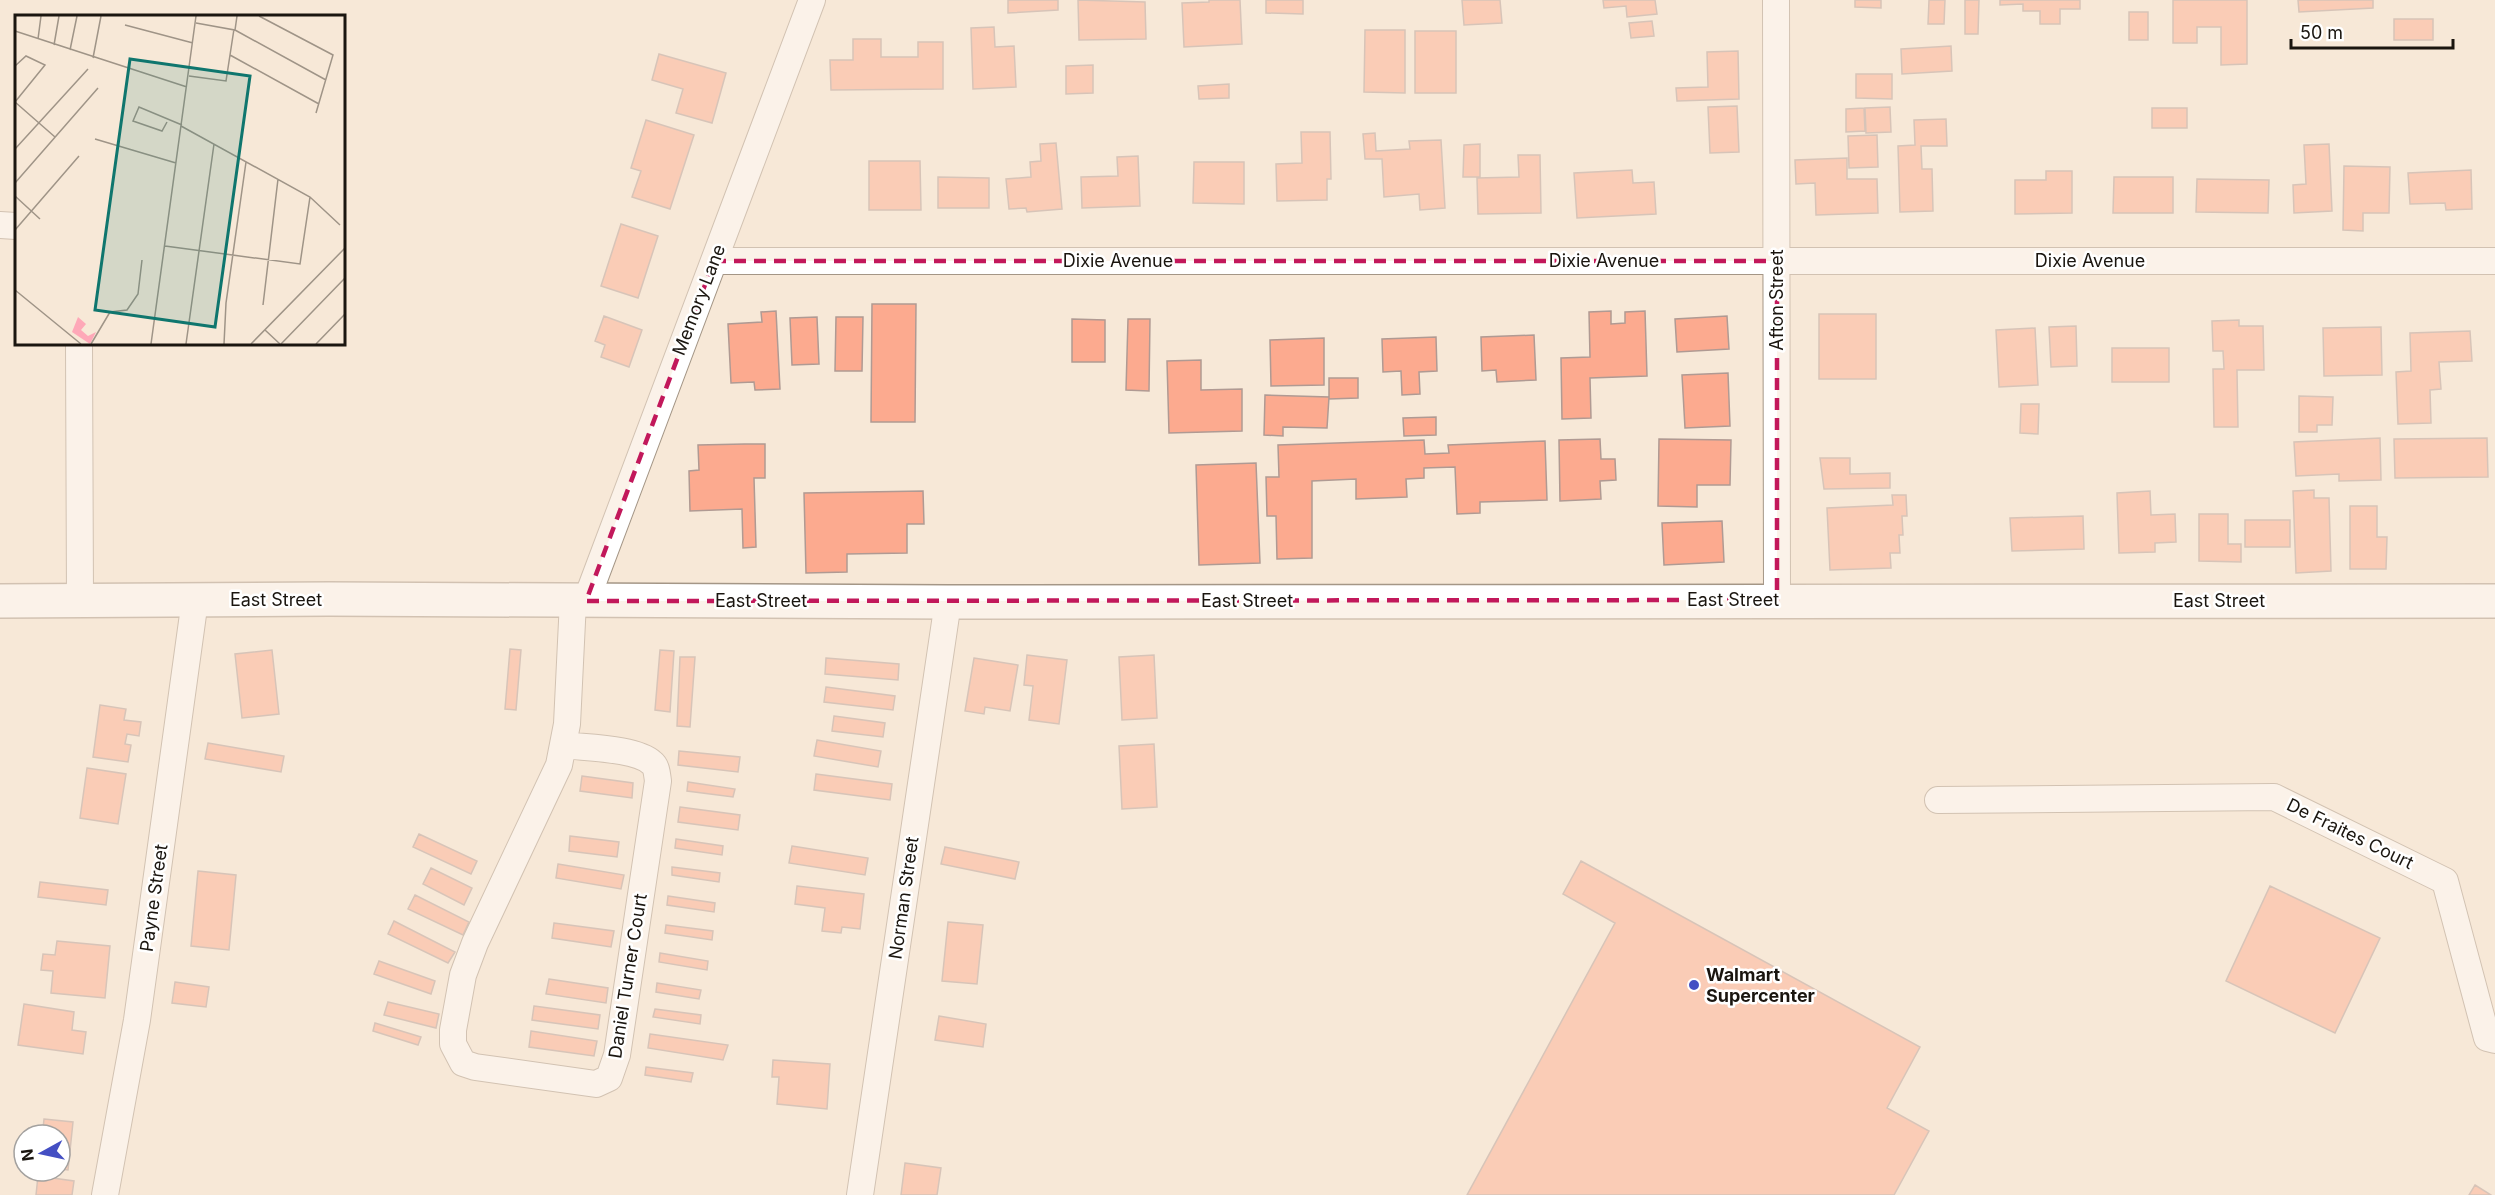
<svg xmlns="http://www.w3.org/2000/svg" width="2495" height="1195" font-family="Inter,sans-serif">
  <rect width="100%" height="100%" fill="#f7e8d7"/>
  <!-- building -->
  <path fill="#fcaa8f" stroke="#b09a93" stroke-width="1.5" d="M1008,0H1058V10L1008,13Z
    M1078,0L1145,2L1146,39L1079,40Z
    M1209,0H1240L1242,44L1184,47L1182,3L1209,2Z
    M1266,0H1303V14L1266,13Z
    M1462,0H1500L1502,23L1464,25Z
    M1603,0H1655L1657,14L1627,17L1626,6L1604,8Z
    M1855,0H1881V8L1855,7Z
    M1929,0H1945L1944,24H1928Z
    M1965,0H1979L1978,34H1965Z
    M2000,0H2080V9H2060V24H2040V11H2023V4L2000,5Z
    M2173,0H2247V64L2221,65V27H2197V43H2173Z
    M2298,0H2373V8L2299,12Z
    M2129,12H2148V40H2129Z
    M2394,19H2433V40H2394Z
    M1652,21L1654,36L1631,38L1629,23Z
    M994,27L995,47L1014,46L1016,87L973,89L971,28Z
    M1365,30H1405V93L1364,92Z
    M1415,31H1456V93H1415Z
    M853,39H881V57H918V42H943V89L831,90L830,60H853Z
    M1951,46L1952,71L1902,74L1901,49Z
    M1738,51L1739,99L1677,101L1676,88L1708,87L1707,52Z
    M659,54L726,73L712,123L676,113L683,89L652,80Z
    M1093,65V93L1066,94V66Z
    M1856,74H1892V99L1856,98Z
    M1229,84V98L1199,99L1198,86Z
    M1737,106L1739,152L1710,153L1708,107Z
    M1890,107L1891,132L1866,133L1865,108Z
    M1864,108L1865,131L1846,132V109Z
    M2152,108H2187V128H2152Z
    M1946,119L1947,146H1921L1922,169H1932L1933,211L1900,212L1898,146L1915,145L1914,120Z
    M646,120L694,135L670,209L632,197L641,171L631,168Z
    M1301,132H1330L1331,179H1327V200L1277,201L1276,164L1302,163Z
    M1375,133L1376,151L1410,149L1409,141L1441,140L1445,208L1420,210L1419,194L1384,197L1382,159H1365L1363,134Z
    M1877,135L1878,167L1849,168L1848,136Z
    M1056,143L1062,209L1027,212L1026,208L1009,209L1006,179L1031,177L1030,162L1041,161L1040,144Z
    M1480,144V177H1463L1464,145Z
    M2329,144L2332,211L2294,213L2293,185L2306,184L2304,145Z
    M1518,155H1540L1541,213L1478,214L1477,178L1519,177Z
    M1138,156L1140,206L1082,208L1081,177L1118,176L1117,157Z
    M1847,158V179H1877L1878,213L1816,215L1815,183L1796,184L1795,160Z
    M869,161H920L921,210H869Z
    M1194,162H1244V204L1193,203Z
    M2344,166L2390,167L2389,213H2363V231L2343,230Z
    M1632,170L1633,183L1654,182L1656,214L1577,218L1574,173Z
    M2471,170L2472,209L2446,210L2445,203L2410,204L2408,173Z
    M2046,171H2072V213L2015,214V180H2046Z
    M938,177L989,178V208H938Z
    M2114,177H2173V213H2113Z
    M2197,179L2269,180L2268,213L2196,212Z
    M621,224L658,236L638,298L601,286Z
    M872,304H916L915,422H871Z
    M776,311L780,389L755,390L754,382L731,383L728,324L762,322L761,312Z
    M1611,311V324L1625,323V312L1645,311L1647,376L1590,378L1591,418L1562,419L1561,358L1590,357L1589,312Z
    M1819,314H1876V379H1819Z
    M604,316L642,330L629,367L601,357L605,345L595,341Z
    M1727,316L1729,349L1677,352L1675,319Z
    M817,317L819,364L792,365L790,318Z
    M836,317H863L862,371H835Z
    M1072,319L1105,320V362H1072Z
    M1128,319H1150L1149,391L1126,390Z
    M2239,320V326H2263L2264,370H2237L2238,427H2214L2213,369H2224L2223,351H2213L2212,321Z
    M2076,326L2077,366L2051,367L2049,327Z
    M2381,327L2382,375L2324,376L2323,328Z
    M2035,328L2038,385L1999,387L1996,330Z
    M2470,331L2472,361L2439,362L2441,389L2430,390L2431,423L2398,424L2396,372L2411,371L2410,333Z
    M1534,335L1536,380L1497,382L1496,370L1482,371L1481,337Z
    M1436,337L1437,371L1419,372L1420,394L1402,395L1401,371L1383,372L1382,339Z
    M1324,338V385L1271,386L1270,340Z
    M2112,348H2169V382H2112Z
    M1201,360V390L1242,389V431L1169,433L1167,361Z
    M1728,373L1730,426L1685,428L1682,375Z
    M1329,378H1358V398L1329,399Z
    M1265,395L1329,397L1327,428L1283,427V436L1264,435Z
    M2299,396L2333,397L2332,425H2317V432H2299Z
    M2021,404H2039L2038,434L2020,433Z
    M1436,417V435L1404,436L1403,418Z
    M2380,438L2381,480L2339,481V474L2296,476L2294,442Z
    M2487,438L2488,477L2395,478L2394,439Z
    M1600,439L1601,459H1615L1616,480L1600,481L1601,499L1560,501L1559,440Z
    M1659,439L1731,440L1730,485H1697V507L1658,506Z
    M1424,440L1425,454L1449,453L1448,445L1545,441L1547,500L1480,502V513L1457,514L1455,467L1424,468V478L1406,479L1407,497L1356,499V479L1312,481V558L1277,559L1276,516H1267L1266,477H1279L1278,445Z
    M745,444H765V478H754L756,547L743,548L742,509L690,511L689,471L699,470L698,445Z
    M1820,458H1850V474L1890,473V488L1824,489Z
    M1256,463L1260,563L1199,565L1196,465Z
    M2314,490V498H2329L2331,571L2296,573L2293,491Z
    M923,491L924,524H907V553L847,554V572L806,573L804,493Z
    M2150,491L2151,515L2175,514L2176,542L2155,543V552L2119,553L2117,493Z
    M1892,495H1906L1907,516H1902L1903,535H1899L1900,553H1890L1891,568L1830,570L1827,508L1893,505Z
    M2350,506H2377V537H2387L2386,569H2350Z
    M2199,514H2228V544H2241V562L2199,561Z
    M2083,516L2084,549L2012,551L2010,518Z
    M2245,520H2290V547H2245Z
    M1722,521L1724,562L1664,565L1662,523Z
    M510,649L521,650L516,710L505,709Z
    M272,650L279,714L242,718L235,654Z
    M660,650L674,651L670,712L655,710Z
    M1027,655L1067,660L1059,724L1029,720L1033,686L1024,685Z
    M1154,655L1157,718L1122,720L1119,657Z
    M680,657H695L690,727L677,726Z
    M826,658L899,664L898,680L825,674Z
    M974,658L1018,665L1010,711L985,707L984,714L965,711Z
    M826,687L895,696L893,710L824,702Z
    M100,705L126,709L124,720L141,722L139,736L127,734L125,744L131,745L128,762L93,757Z
    M834,716L885,723L883,737L832,731Z
    M817,740L881,751L878,767L814,756Z
    M208,743L284,756L281,772L205,759Z
    M1154,744L1157,807L1122,809L1119,746Z
    M679,751L740,757L738,772L678,765Z
    M87,768L126,774L118,824L80,818Z
    M816,774L892,784L890,800L814,790Z
    M582,776L633,783L632,798L580,791Z
    M688,782L735,789L733,797L687,791Z
    M680,807L740,815L738,830L678,822Z
    M419,834L477,861L471,874L413,847Z
    M570,836L619,842L617,857L569,851Z
    M676,839L723,846L722,855L675,848Z
    M792,846L868,858L865,875L789,863Z
    M945,847L1019,862L1015,879L941,864Z
    M1581,861L1920,1047L1887,1108L1929,1131L1894,1195H1467L1615,923L1563,894Z
    M558,864L624,875L621,889L556,878Z
    M672,867L720,873L719,882L672,875Z
    M431,868L472,888L464,905L423,884Z
    M198,871L236,875L229,950L191,946Z
    M40,882L108,890L106,905L38,897Z
    M797,886L864,894L860,929L842,927L841,933L822,931L825,908L795,904Z
    M2270,886L2380,938L2335,1033L2226,981Z
    M415,895L469,922L463,935L408,909Z
    M668,896L715,903L714,912L667,905Z
    M394,921L455,952L448,963L388,934Z
    M948,922L983,925L977,984L942,981Z
    M554,923L614,931L611,947L552,938Z
    M666,925L713,931L712,940L665,933Z
    M57,941L110,946L105,998L51,993L53,971L41,970L43,954L55,955Z
    M660,953L708,961L707,970L659,962Z
    M379,961L435,981L431,994L374,974Z
    M549,979L608,988L606,1003L546,994Z
    M175,982L209,987L206,1007L172,1003Z
    M657,983L701,990L699,999L656,992Z
    M388,1002L439,1014L436,1028L384,1015Z
    M24,1004L74,1012L72,1030L86,1032L83,1054L18,1045Z
    M534,1006L600,1015L598,1029L532,1020Z
    M655,1009L701,1015L700,1024L653,1017Z
    M939,1016L986,1024L983,1047L935,1040Z
    M375,1023L421,1037L418,1045L373,1031Z
    M531,1031L597,1041L594,1056L529,1047Z
    M650,1034L728,1045L723,1060L648,1048Z
    M773,1060L830,1064L827,1109L777,1104L779,1077H772Z
    M646,1067L693,1073L691,1082L645,1075Z
    M44,1119L73,1122L68,1170L60,1169V1135H28L29,1128L43,1129Z
    M905,1163L941,1168L937,1195H901Z
    M38,1176L74,1181L72,1195H36Z
    M2475,1185L2491,1195H2469Z"/>
  <g fill="none" stroke-linecap="round" stroke-linejoin="round">
    <defs>
      <path id="street" d="M1776,0L1777,600
        M0,225L16,226
        M714,261H2495
        M79,344L80,601
        M586,601L812,0
        M563,745C585,748 636,748 652,763C657,767 657,775 658,781L617,1055L609,1078L596,1084L475,1067L463,1063L453,1044V1030L463,975L475,943L559,765L567,724L573,601
        M1938,800L2274,797L2445,881L2487,1038L2495,1040
        M105,1195L137,1020L195,600
        M860,1195L948,602"/>
      <path id="secondary" d="M0,601L329,599L948,602L2495,601"/>
    </defs>
    <!-- street casing -->
    <use href="#street" stroke="#a49686" stroke-width="28"/>
    <!-- secondary casing -->
    <use href="#secondary" stroke="#a49686" stroke-width="36"/>
    <!-- street -->
    <use href="#street" stroke="#fff" stroke-width="26"/>
    <!-- secondary -->
    <use href="#secondary" stroke="#fff" stroke-width="33"/>
  </g>
  <!-- marked area -->
  <path d="M0 0H2495V1195H0ZM714,261H1777V600L586,601Z" fill="#f7e8d7" fill-opacity=".55" fill-rule="evenodd"/>
  <path fill="none" stroke="#c2185b" stroke-width="4.5" stroke-dasharray="12 8" stroke-linejoin="round" d="M714,261H1777V600L586,601Z"/>
  <!-- markers -->
  <circle fill="#444fc3" stroke="#fff" stroke-width="2" cx="1694" cy="985" r="6"/>
  <g text-anchor="middle" stroke-width="5" stroke-linejoin="round" paint-order="stroke">
    <!-- street labels -->
    <g font-size="18" fill="#1a150f" stroke="#fff">
      <text x="1118" y="267">Dixie Avenue</text>
      <text x="1604" y="267">Dixie Avenue</text>
      <text x="2090" y="267">Dixie Avenue</text>
      <text transform="translate(699 300) rotate(-69)" y="6">Memory Lane</text>
      <text transform="translate(1777 300) rotate(-90)" y="6">Afton Street</text>
      <text x="276" y="606">East Street</text>
      <text x="1733" y="606">East Street</text>
      <text x="761" y="607">East Street</text>
      <text x="1247" y="607">East Street</text>
      <text x="2219" y="607">East Street</text>
      <text transform="translate(2350 834) rotate(26)" y="6">De Fraites Court</text>
      <text transform="translate(154 898) rotate(-82)" y="6">Payne Street</text>
      <text transform="translate(904 898) rotate(-82)" y="6">Norman Street</text>
      <text transform="translate(628 976) rotate(-81)" y="6">Daniel Turner Court</text>
    </g>
    <!-- poi labels -->
    <g font-size="18" font-weight="bold" fill="#1a150f" stroke="#fff" text-anchor="start">
      <text x="1706" y="981">Walmart<tspan x="1706" dy="21">Supercenter</tspan></text>
    </g>
  </g>
  <!-- overview -->
  <g transform="translate(15 15)">
    <rect width="330" height="330" fill="#f7e8d7"/>
    <path d="M63,302L71,309L66,315L73,321L81,317L75,329L57,317Z" fill="#fea8b8"/>
    <path fill="none" stroke="#9f9487" stroke-width="1.5" d="M244,1L318,40L301,98M181,8L220,15L222,1M110,10L178,28M220,15L311,65M0,16L172,72M23,24L26,1M39,30L44,1M55,35L62,1M215,40L304,89M78,43L86,1M0,51L11,41L30,50L0,87M174,61L211,66L219,14M0,87L40,122M152,107L147,116L118,106L124,92L167,110M166,111L295,182L325,210M80,124L161,148M0,134L73,54M0,168L83,73M0,181L25,204M0,215L64,141M150,231L285,249L295,182M0,275L66,329M248,290L263,164M250,315L265,329M76,329L95,297L112,295L123,279L127,245M136,329L181,1M171,329L199,129M209,329L211,288L231,147M236,329L330,233M266,329L330,263M301,329L330,299"/>
    <path fill="#0f766e" fill-opacity="0.15" stroke="#0f766e" stroke-width="3" d="M115,44L235,61L200,312L80,295Z"/>
    <rect width="330" height="330" fill="none" stroke="#1a150f" stroke-width="3"/>
  </g>
  <!-- north arrow -->
  <g transform="translate(42 1153) rotate(262)"><circle r="28" fill="#ffffff" stroke="#a3a19f" stroke-width="1.5"/>
  <path d="M0-4.5L10 22L0 15L-10 22Z" fill="#444fc3"/>
  <text y="-9" font-size="16" font-weight="bold" text-anchor="middle" fill="#1a150f">N</text>
  </g>
  <!-- scale -->
  <path d="M2291 39v9h162v-9" fill="none" stroke="#1a150f" stroke-width="3"/>
  <text x="2300" y="39" font-size="18" fill="#1a150f" stroke="#ffffff" stroke-width="4.5" paint-order="stroke">50 m</text>
</svg>
